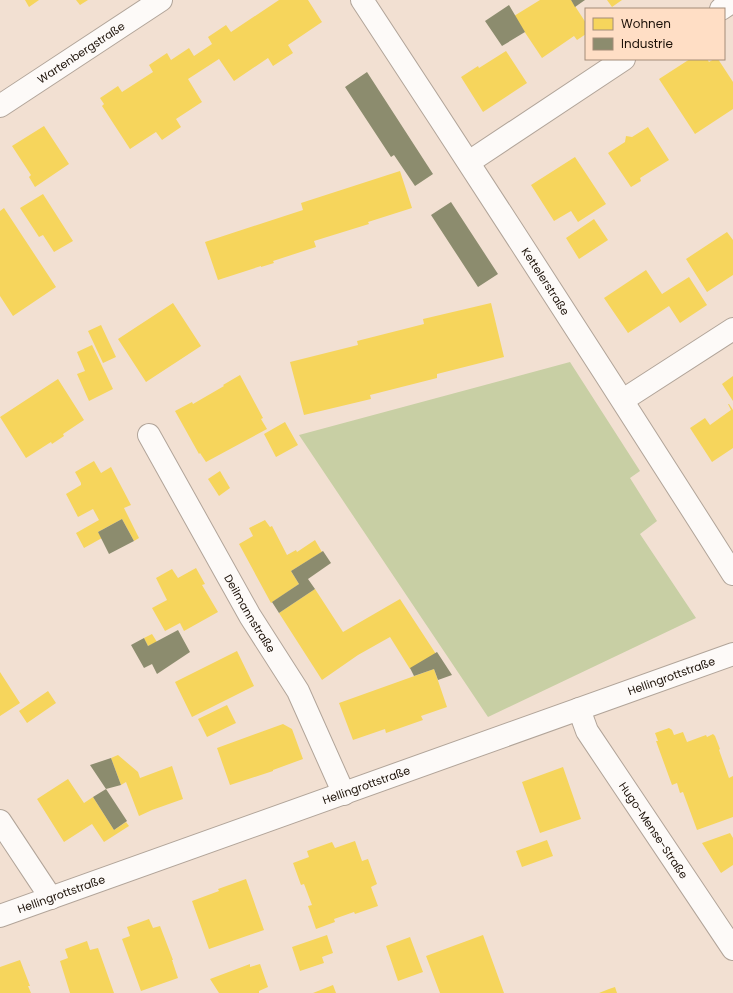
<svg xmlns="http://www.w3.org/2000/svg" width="733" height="993" font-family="Poppins,sans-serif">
  <rect width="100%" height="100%" fill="#f2e0d2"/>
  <!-- green -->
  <path fill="#c8cfa4" d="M570,362L640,471L630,478L657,521L640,534L696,618L488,717L299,435Z"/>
  <!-- homes -->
  <path fill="#f6d55c" d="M25,0H39L29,7Z
    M76,0H88L80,5Z
    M279,0H308L322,22L288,45L293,53L273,66L268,58L234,81L219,59L188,79L202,102L176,119L181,127L162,140L156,132L130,149L102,106L104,104L100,98L118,86L122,92L153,72L149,65L167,53L171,60L189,48L194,56L212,44L208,37L226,25L231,32Z
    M540,0H571L586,23V34L577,40L574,36L542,58L514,16Z
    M607,0H622L612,7Z
    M506,51L527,83L483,112L461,77L478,66L479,68Z
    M690,59H707L709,62L714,59H718L733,82V109L695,134L659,79Z
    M44,126L69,164L35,187L29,177L31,175L12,146Z
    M648,127L669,160L640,178L641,181L631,187L608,153L625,142L626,136L632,137Z
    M575,157L606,204L578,222L571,211L554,221L531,185Z
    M400,171L412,208L368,222L369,224L314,241L316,247L273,261L274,263L261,267V266L218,280L205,242L303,210L301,203Z
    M43,194L73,241L54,252L43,235L39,237L20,208Z
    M4,208L56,287L13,316L0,296V211Z
    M594,219L608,240L579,259L566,238Z
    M727,232L733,240V275L707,292L686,259Z
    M646,270L662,294L689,277L707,305L680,323L669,306L628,333L604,298Z
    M173,303L201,346L146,382L118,339Z
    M491,303L504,357L437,374V378L370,395L371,399L304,415L290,362L358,345L357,341L424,324L423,319Z
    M101,325L116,357L103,363L88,331Z
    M92,345L113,389L89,401L77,374L85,371L77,352Z
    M240,375L263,418L261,419L267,429L206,462L200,453L199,454L175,411L192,402L193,404L224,386L223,385Z
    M733,376V401L722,384Z
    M58,379L84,420L63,434L64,436L52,444L51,442L26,458L0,417Z
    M728,404H729L733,410V448L712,462L690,428L705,418L710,425L731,410Z
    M285,422L298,445L276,457L264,434Z
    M94,461L101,473L111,467L131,505L124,508L139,538L134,541L122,519L98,532L102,538L84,548L76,533L99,520L93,509L78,517L66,494L81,485V483L75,472Z
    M220,471L230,488L219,496L208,479Z
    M265,520L270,527L272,526L287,555L296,550L297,552L315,540L322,552L291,571L299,584L271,603L239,544L253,536L249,528Z
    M196,568L205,584L202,585L218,612L184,631L180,623L165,631L152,608L167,600L156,578L172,569L178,578Z
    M315,589L343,632L400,599L436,654L410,669L390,637L358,655L322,680L279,613Z
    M152,634L157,642L148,646L144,638Z
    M237,651L254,686L192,717L175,682Z
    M434,669L447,707L421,716L423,720L386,733L385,729L353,740L339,703Z
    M0,672L20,703L0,716Z
    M48,691L56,703L27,723L19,711Z
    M227,705L236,723L207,737L198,719Z
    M283,724L292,729L303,759L273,770V771L230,785L217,748Z
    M669,728L672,730L674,735L683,732L687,742L706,735L707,737L713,734L715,736L720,749L719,750L729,778L733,776V817L697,830L683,792L680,793L677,783L672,785L656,741H658L655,733Z
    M118,755L138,772L140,778L172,766L183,799L152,810L139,816L126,782L121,785L111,758Z
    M563,767L581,819L540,833L522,782Z
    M68,779L84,803L93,797L114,830L126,822L129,826L104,842L92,824L64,842L37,799Z
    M730,833L733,838V865L721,873L702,843Z
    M547,840L553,856L522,867L516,851Z
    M355,841L362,861L368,859L377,884L371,887L378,906L355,914L354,912L334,919L335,922L316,929L308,906L312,905L304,884L301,885L293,863L309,857L307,851L332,842L335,848Z
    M246,879L264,930L209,949L192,901L219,891L218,889Z
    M149,919L153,928L160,926L173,960H172L178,978L141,991L122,939L130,936L127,927Z
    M327,935L333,953L322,957L324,963L300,971L292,947Z
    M483,935L504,993H440L426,956Z
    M410,937L423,972L398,981L386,946Z
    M87,941L90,950L98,948L114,993H70L60,961L68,958L65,949Z
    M20,960L30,986H28L31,993H0V967Z
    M250,964V967L260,964L268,987L259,991V993H219L210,979Z
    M333,985L336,993H313Z
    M615,987L617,993H599L609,989Z"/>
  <!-- industry -->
  <path fill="#8c8c6e" d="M571,0H585L575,7Z
    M509,5L525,32L502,46L485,21Z
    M367,72L433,174L415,186L394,155L391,157L345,87Z
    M451,202L498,274L478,287L431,215Z
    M122,519L134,541L109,554L98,532Z
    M323,551L331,563L308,579L315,589L279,613L272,602L299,584L291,571Z
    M178,630L190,652L157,674L152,664L144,668L131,645L144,638L148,646Z
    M437,652L452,675L438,680L434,669L414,676L410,668Z
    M111,758L121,785L106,789L127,821L114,830L93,797L106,789L90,765Z"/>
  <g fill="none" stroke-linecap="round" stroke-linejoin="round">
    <defs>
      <g id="minor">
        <path id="s1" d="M362,0C487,190 611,382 733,574"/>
        <path d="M721,9L733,1"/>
        <path id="s2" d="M0,106L161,0"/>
        <path d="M469,162L624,59"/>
        <path d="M623,400L733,329"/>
        <path id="s3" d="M149,435L250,616L298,691L344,794"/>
        <path id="s4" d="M579,709L587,731L733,949"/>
        <path d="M0,821L51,898"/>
        <path id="s5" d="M0,916L733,654"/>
      </g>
    </defs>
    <!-- minor casing -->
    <use href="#minor" stroke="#b1a499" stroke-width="24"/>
    <!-- minor -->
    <use href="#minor" stroke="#fdfaf8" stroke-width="22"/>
  </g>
  <g text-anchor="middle" stroke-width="4" stroke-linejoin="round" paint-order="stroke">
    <!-- street labels -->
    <g font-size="11" fill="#1c1108" stroke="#ffdec5">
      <text dy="4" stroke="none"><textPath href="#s2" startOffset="97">Wartenbergstraße</textPath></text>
      <text dy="4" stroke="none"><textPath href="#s1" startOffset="336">Kettelerstraße</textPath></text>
      <text dy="4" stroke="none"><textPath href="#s3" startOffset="205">Deilmannstraße</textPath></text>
      <text dy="4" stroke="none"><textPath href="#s5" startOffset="713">Hellingrottstraße</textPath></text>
      <text dy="4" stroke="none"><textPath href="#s5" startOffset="389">Hellingrottstraße</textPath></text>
      <text dy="4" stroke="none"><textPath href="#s4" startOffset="143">Hugo-Mense-Straße</textPath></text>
      <text dy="4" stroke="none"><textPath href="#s5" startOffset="65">Hellingrottstraße</textPath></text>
    </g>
  </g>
  <!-- legend -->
  <rect x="585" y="8" width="140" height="52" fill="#ffdec5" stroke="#a48c79"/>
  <rect x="593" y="18" width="20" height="12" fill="#f6d55c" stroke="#a48c79"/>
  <text x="621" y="28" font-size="12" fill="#1c1108">Wohnen</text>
  <rect x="593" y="38" width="20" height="12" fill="#8c8c6e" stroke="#a48c79"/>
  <text x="621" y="48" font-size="12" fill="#1c1108">Industrie</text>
</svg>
